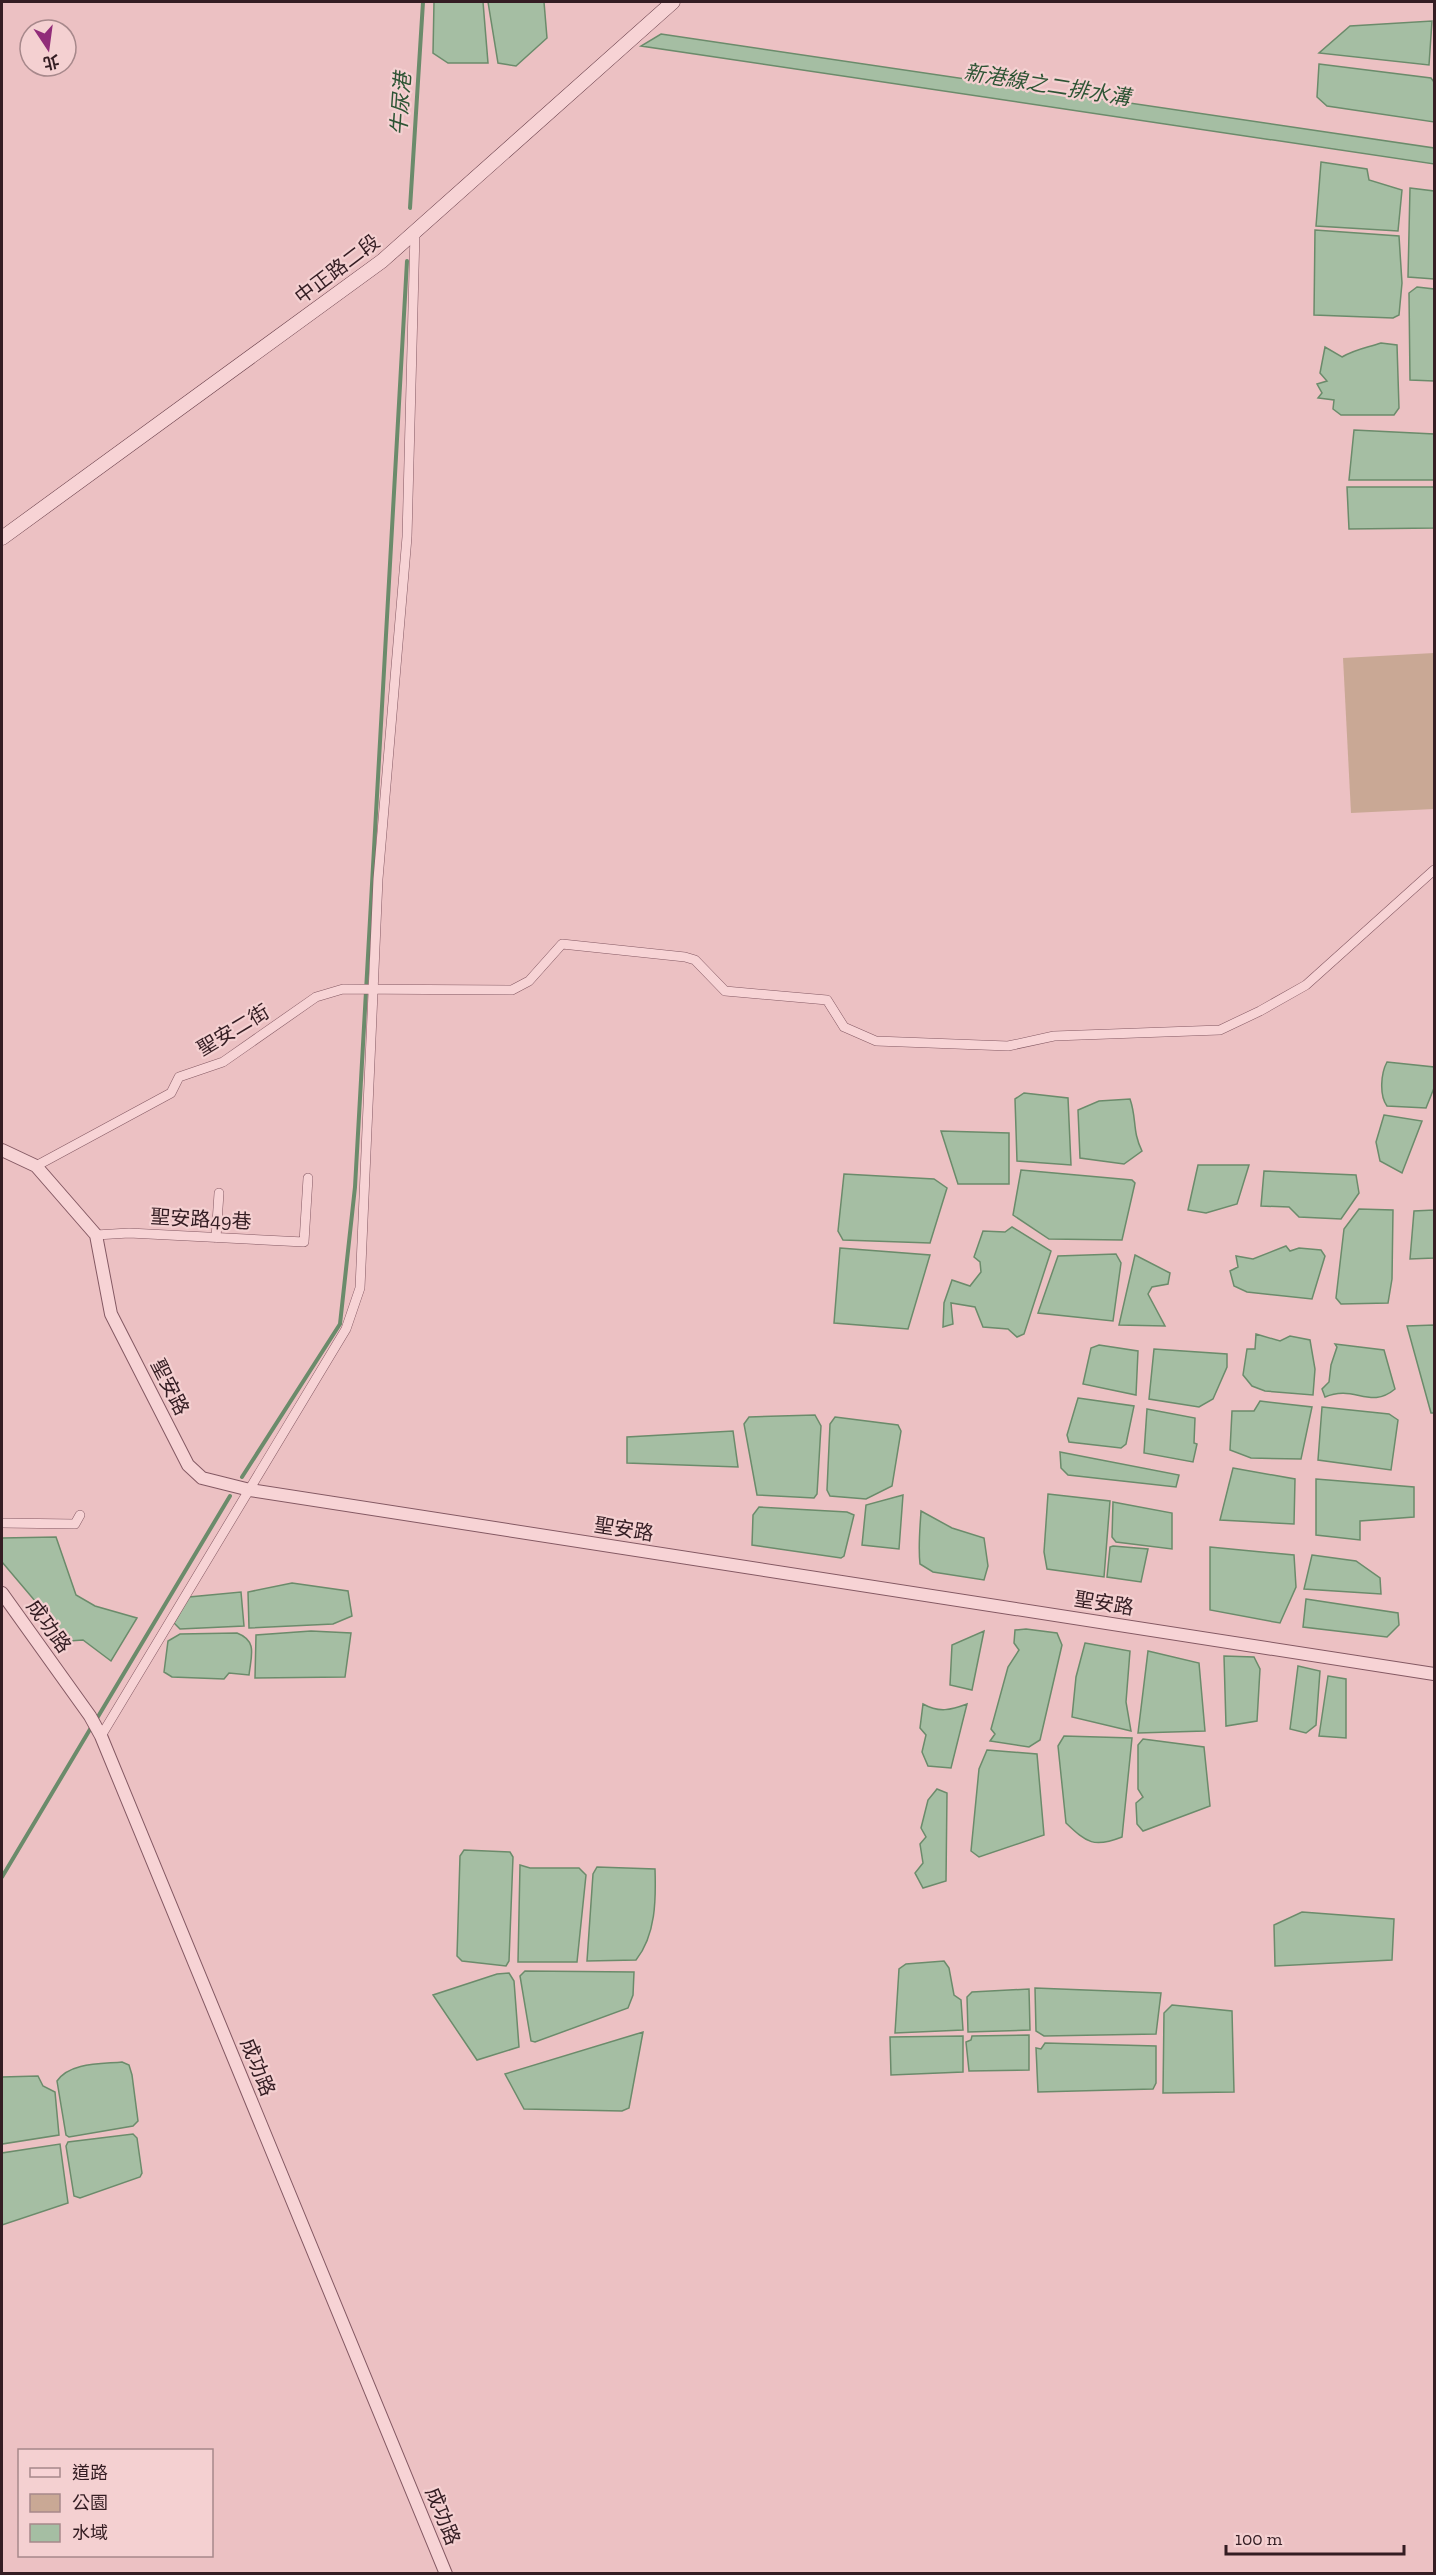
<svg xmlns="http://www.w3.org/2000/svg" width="1436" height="2575" font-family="'Zilla Slab','Noto Sans TC',serif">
  <rect width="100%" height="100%" fill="#ecc1c3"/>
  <!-- green -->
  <path fill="#c9a895" d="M1434,653V809L1351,813L1343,658Z"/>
  <!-- water -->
  <path fill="#a5bea3" stroke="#6b8b6b" stroke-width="1.5" d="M434,2H483L488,63H448L433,53Z
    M488,2H544L547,38L516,66L498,63Z
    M1432,21L1429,65L1319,53L1350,26Z
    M661,34L1434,148V164L641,46Z
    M1319,64L1431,78L1434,82V122L1327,106L1317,97Z
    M1321,162L1367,169L1369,180L1402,190L1398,231L1316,226Z
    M1410,188L1434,191V279L1408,277Z
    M1315,230L1399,236L1402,283L1399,315L1393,318L1314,315Z
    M1417,287L1434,289V381L1410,380L1409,293Z
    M1381,343L1397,345L1399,408L1394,415H1341L1333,409L1334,400L1318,398L1322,393L1317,384L1327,381L1320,373L1325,347L1342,357C1356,349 1366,348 1381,343Z
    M1354,430L1434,434V480H1349Z
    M1347,487H1434V528L1349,529Z
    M1387,1062L1434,1067V1088L1426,1108L1387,1106C1379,1095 1381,1073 1387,1062Z
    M1024,1093L1068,1098L1071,1165L1017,1161L1015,1099Z
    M1130,1099C1137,1119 1132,1131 1142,1151L1124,1164L1080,1158L1078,1110L1099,1101Z
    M1384,1115L1422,1121L1402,1173L1380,1161L1376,1142Z
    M941,1131L1009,1133V1184H958Z
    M1198,1165H1249L1237,1204L1206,1213L1188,1210Z
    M1021,1170L1132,1180L1135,1183L1122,1240L1049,1239L1013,1215Z
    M1264,1171L1356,1175L1359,1193L1341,1219L1299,1217L1289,1207L1261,1206Z
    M844,1174L934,1179L947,1188L930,1243L843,1240L838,1231Z
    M1359,1209L1393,1210L1392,1279L1388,1303L1341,1304L1336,1298L1344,1229Z
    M1434,1210V1258L1410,1259L1414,1211Z
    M1012,1227L1051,1251L1024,1334L1017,1337L1008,1329L983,1327L975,1307L951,1303L953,1324L943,1327L944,1303L952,1280L970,1286L981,1272L980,1262L974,1257L983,1231L1005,1232Z
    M1286,1246L1290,1251L1299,1248L1321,1250L1325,1256L1312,1299L1247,1292L1234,1286L1230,1271L1238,1267L1236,1256L1253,1259Z
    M840,1248L930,1255L908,1329L834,1323Z
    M1116,1254L1121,1263L1113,1321L1038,1313L1058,1256Z
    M1135,1255L1170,1273L1168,1284L1152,1287L1148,1294L1165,1326L1119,1325Z
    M1434,1325V1413H1431L1407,1326Z
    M1256,1334L1280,1341L1290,1336L1310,1340L1315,1369L1313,1395L1265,1391L1252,1386L1243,1375L1247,1349H1255Z
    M1335,1344L1384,1350L1395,1389C1370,1410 1354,1384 1325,1397L1322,1389L1329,1382L1331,1365L1337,1347Z
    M1099,1345L1138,1351L1136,1395L1083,1384L1091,1348Z
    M1154,1349L1227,1354V1367L1213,1399L1199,1407L1149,1399Z
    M1078,1398L1134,1406L1126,1444L1121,1448L1069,1442L1067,1435Z
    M1260,1401L1312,1407L1301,1459L1251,1458L1230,1450L1232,1411H1254Z
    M1322,1407L1389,1414L1398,1420L1391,1470L1318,1460Z
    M1147,1409L1195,1418L1194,1443L1197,1444L1193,1462L1144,1453Z
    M815,1415L821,1426L817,1494L814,1498L757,1495L744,1424L749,1417Z
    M835,1417L898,1425L901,1431L892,1486L866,1499L830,1496L827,1490L830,1424Z
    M733,1431L738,1467L627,1463V1437Z
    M1060,1452L1179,1475L1176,1487L1068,1475L1061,1468Z
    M1233,1468L1295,1479L1294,1524L1220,1520Z
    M1316,1479L1414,1487V1517L1360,1521V1540L1316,1535Z
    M1048,1494L1110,1501L1104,1577L1047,1569L1044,1552Z
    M903,1495L899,1549L862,1545L866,1505Z
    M1113,1502L1172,1513V1549L1116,1542L1112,1537Z
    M759,1507L847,1512L854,1515L844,1556L841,1558L752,1545L753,1515Z
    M921,1511L952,1528L984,1538L988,1566L984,1580L933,1572L920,1564C918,1546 920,1529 921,1511Z
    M56,1537L76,1595L95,1606L137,1618L111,1661L83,1640L69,1641L2,1562V1538Z
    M1113,1546L1148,1549L1141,1582L1107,1577L1110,1547Z
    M1210,1547L1294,1555L1296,1587L1280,1623L1210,1610Z
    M1312,1555L1356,1561L1380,1578L1381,1594L1304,1589Z
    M292,1583L348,1591L352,1616L333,1624L249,1628L248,1592Z
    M241,1592L244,1626L180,1629L174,1623L189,1597Z
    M1306,1599L1398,1613L1399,1625L1387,1637L1303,1627Z
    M1026,1629L1057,1633L1062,1645L1040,1740L1029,1747L990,1741L995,1734L991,1729L1008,1667L1019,1650L1014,1643L1015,1630Z
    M311,1631L351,1633L345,1677L255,1678L256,1635Z
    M984,1631L972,1690L950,1685L952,1645Z
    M237,1633C258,1641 251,1656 249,1675L229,1673L224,1679L172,1677L164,1672L168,1641L180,1634Z
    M1085,1643L1130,1651L1126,1702L1131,1731L1072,1717L1076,1677Z
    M1148,1651L1199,1663L1205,1731L1138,1733Z
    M1224,1656L1254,1657L1260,1669L1257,1721L1226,1726Z
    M1298,1666L1320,1671L1316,1725L1306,1733L1290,1729Z
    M1328,1676L1346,1679V1738L1319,1736Z
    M923,1704C939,1713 951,1710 967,1704L951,1768L928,1766L922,1752L926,1735L920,1728Z
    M1064,1736L1132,1738L1122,1837C1094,1848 1087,1843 1066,1823L1058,1746Z
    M1143,1739L1204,1747L1210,1806L1143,1831L1137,1824L1136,1803L1143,1797L1138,1789V1745Z
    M987,1750L1037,1754L1044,1835L979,1857L971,1851L979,1769Z
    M937,1789L947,1793L946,1881L923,1888L915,1873L923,1863L920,1844L926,1837L921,1828L928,1800Z
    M464,1850L510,1852L513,1857L509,1961L506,1966L462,1961L457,1956L460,1856Z
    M520,1865L530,1868H579L586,1875L577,1962H518Z
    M597,1867L655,1869C656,1899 656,1935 636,1960L587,1961L593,1874Z
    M1302,1912L1394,1919L1392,1960L1275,1966L1274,1925Z
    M944,1961L949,1968L954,1995L961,2000L963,2030L895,2033L899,1969L906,1964Z
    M525,1971L634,1972L633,1995L628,2008L535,2042L531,2041L520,1976Z
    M509,1973L514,1981L519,2047L477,2060L433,1995L497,1974Z
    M1035,1988L1161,1993L1156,2034L1044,2036L1036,2031Z
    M1029,1989L1030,2030L968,2032L967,1997L972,1992Z
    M1172,2005L1232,2011L1234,2092L1163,2093L1164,2013Z
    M643,2032L629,2108L622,2111L524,2109L505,2074Z
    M1029,2035V2070L969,2071L966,2042L971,2040L972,2036Z
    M963,2036V2072L891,2075L890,2037Z
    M1045,2043L1156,2046V2083L1153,2089L1038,2092L1036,2048L1041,2049Z
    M122,2062L129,2065L132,2075L138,2121L133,2126L69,2137L66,2135L57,2081C70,2062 102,2064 122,2062Z
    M38,2076L43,2086L55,2092L59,2135L2,2144V2077Z
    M133,2134L137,2138L142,2173L140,2177L80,2198L74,2196L66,2146L68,2142Z
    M60,2144L68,2203L2,2225V2153Z"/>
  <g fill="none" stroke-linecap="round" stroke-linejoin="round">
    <!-- stream -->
    <path stroke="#6b8b6b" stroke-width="4" d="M410,208L423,2
      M242,1477L340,1324L355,1187L407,261
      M96,1720L230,1496
      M2,1877L92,1726"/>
    <defs>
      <path id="minor" d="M36,1166L171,1093L179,1077L223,1062L316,997L343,989L512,990L529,981L562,944L685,957L695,960L725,991L827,1000L844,1027L876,1041L1008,1046L1054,1036L1220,1030L1260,1011L1306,985L1434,870
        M96,1235L129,1233L304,1242L308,1178
        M216,1238L219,1193
        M2,1523L75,1524L80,1515
        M101,1736L346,1329L360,1288L378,879L407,537L415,232"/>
      <path id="tertiary" d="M2,1150L36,1166L96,1235L111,1314L188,1465L202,1478L250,1490L1434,1674
        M2,1593L90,1716L101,1736L446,2574"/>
      <path id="secondary" d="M2,538L382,261L673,2"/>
    </defs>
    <!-- minor casing -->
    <use href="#minor" stroke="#845963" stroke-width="10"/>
    <!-- tertiary casing -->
    <use href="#tertiary" stroke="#845963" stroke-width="14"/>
    <!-- secondary casing -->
    <use href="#secondary" stroke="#663c47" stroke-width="15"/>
    <!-- minor -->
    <use href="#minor" stroke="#f7d3d5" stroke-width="9"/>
    <!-- tertiary -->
    <use href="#tertiary" stroke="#f7d3d5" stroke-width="12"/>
    <!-- secondary -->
    <use href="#secondary" stroke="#f7d3d5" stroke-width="14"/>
  </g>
  <g text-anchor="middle" stroke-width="4.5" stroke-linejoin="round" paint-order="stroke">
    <!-- street labels -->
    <g font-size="20" fill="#341d23" stroke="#f4d0d1">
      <text transform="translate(337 269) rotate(-37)" y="7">中正路二段</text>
      <text transform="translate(233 1030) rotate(-31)" y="7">聖安二街</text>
      <text transform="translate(201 1219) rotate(3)" y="7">聖安路49巷</text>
      <text transform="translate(170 1387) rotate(63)" y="7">聖安路</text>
      <text transform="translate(624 1529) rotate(9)" y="7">聖安路</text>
      <text transform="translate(1104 1603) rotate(9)" y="7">聖安路</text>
      <text transform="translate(49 1626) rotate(54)" y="7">成功路</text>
      <text transform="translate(258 2067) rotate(68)" y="7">成功路</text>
      <text transform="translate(443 2516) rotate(68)" y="7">成功路</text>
    </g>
    <!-- water labels -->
    <g font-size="21" font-style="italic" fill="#2d5434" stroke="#f4d0d1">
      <text transform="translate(1047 85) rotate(9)" y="7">新港線之二排水溝</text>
      <text transform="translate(401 104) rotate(-86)" y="7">牛尿港</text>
    </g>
  </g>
  <!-- border -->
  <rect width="1436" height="2575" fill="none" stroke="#341d23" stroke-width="6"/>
  <!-- legend -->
  <rect x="18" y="2449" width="195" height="108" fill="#f4d0d1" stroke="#a7888b" stroke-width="1.5"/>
  <rect x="30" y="2468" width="30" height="9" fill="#f7d3d5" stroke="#a7888b" stroke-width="1.5"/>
  <text x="72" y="2479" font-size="18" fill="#341d23">道路</text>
  <rect x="30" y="2494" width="30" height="18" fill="#c9a895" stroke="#a7888b" stroke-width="1.5"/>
  <text x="72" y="2509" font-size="18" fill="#341d23">公園</text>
  <rect x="30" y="2524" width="30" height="18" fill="#a5bea3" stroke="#a7888b" stroke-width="1.5"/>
  <text x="72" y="2539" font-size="18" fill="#341d23">水域</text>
  <!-- north arrow -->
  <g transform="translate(48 48) rotate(167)"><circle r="28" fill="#f4d0d1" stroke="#a7888b" stroke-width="1.5"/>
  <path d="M0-4.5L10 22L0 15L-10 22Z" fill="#912c79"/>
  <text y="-9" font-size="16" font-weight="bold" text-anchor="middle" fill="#341d23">北</text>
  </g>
  <!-- scale -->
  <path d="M1226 2545v9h178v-9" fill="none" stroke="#341d23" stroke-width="3"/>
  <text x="1235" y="2545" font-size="18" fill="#341d23" stroke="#f4d0d1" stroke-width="4.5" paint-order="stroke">100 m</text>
</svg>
